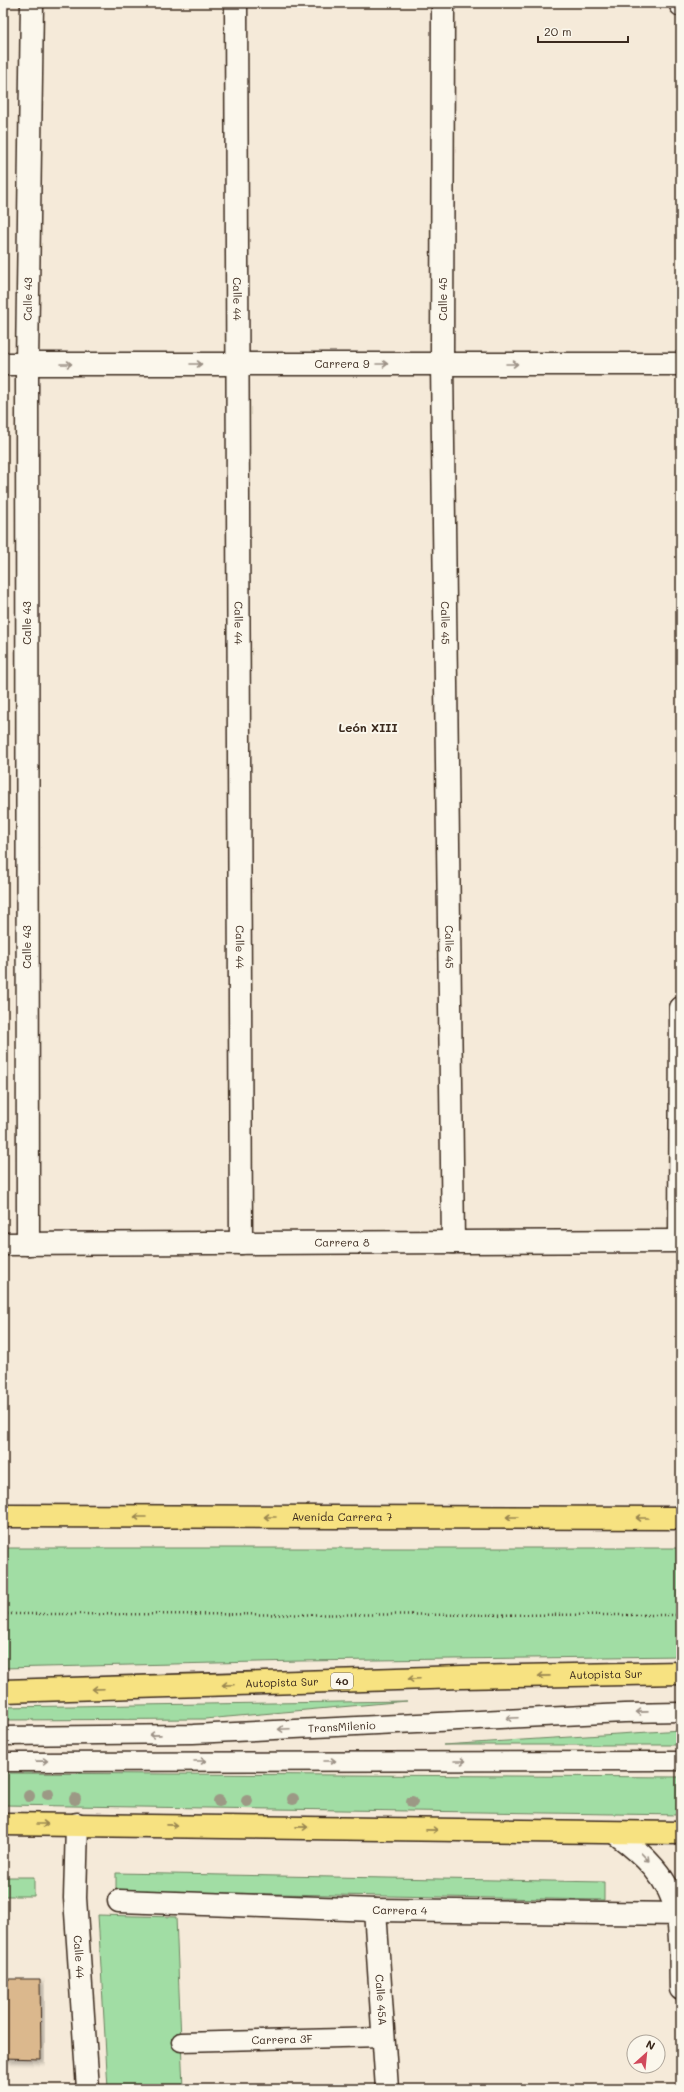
<svg xmlns="http://www.w3.org/2000/svg" width="684" height="2092" font-family="Mali,sans-serif">
  <defs>
    <filter id="shadow"><feDropShadow dx="3.5" dy="3.5" stdDeviation="2" flood-color="#0004"/></filter>
  </defs>
  <rect width="100%" height="100%" fill="#f5ead9"/>
  <filter id="ink" filterUnits="userSpaceOnUse"><feTurbulence type="fractalNoise" baseFrequency=".025" numOctaves="2"/><feDisplacementMap in="SourceGraphic" scale="8" xChannelSelector="R" yChannelSelector="G"/><feConvolveMatrix kernelMatrix="1 2 1 2 8 2 1 2 1" color-interpolation-filters="sRGB"/></filter>
  <g filter="url(#ink)">
    <!-- green -->
    <path fill="#a1dda4" stroke="#6e8461" d="M3,1548H681V1656L300,1661L3,1668Z
      M407,1701L205,1719L3,1720V1707Z
      M681,1730V1745H443Z
      M3,1773L681,1777V1815L3,1805Z
      M116,1873L604,1882V1900L116,1891Z
      M3,1877H34V1896H3Z
      M98,1915L176,1917L183,2089H108Z"/>
    <!-- building -->
    <path fill="#dbb88d" stroke="#3b2a1e" filter="url(#shadow)" d="M3,1979H40L41,2059L3,2058Z"/>
    <g fill="none" stroke-linecap="round" stroke-linejoin="round">
      <defs>
        <g id="service">
          <path id="s1" d="M3,1736L193,1734L624,1713L681,1712"/>
          <path d="M3,1762L681,1761"/>
          <path id="s2" d="M181,2042L383,2037"/>
        </g>
        <g id="minor">
          <path id="s3" d="M236,3L241,1243"/>
          <path id="s4" d="M443,3L442,364L453,1242"/>
          <path d="M681,3V5"/>
          <path d="M680,1241L681,1008"/>
          <path id="s5" d="M3,1244L681,1241"/>
          <path id="s6" d="M28,1244L27,364L32,3"/>
          <path id="s7" d="M77,1824L75,1898L88,2089"/>
          <path id="s8" d="M119,1901L375,1910L681,1914"/>
          <path id="s9" d="M375,1910L387,2089"/>
        </g>
        <g id="tertiary">
          <path id="s10" d="M3,364H681"/>
        </g>
        <path id="secondary" d="M615,1833C643,1854 670,1878 677,1914C682,1934 680,1967 681,1989"/>
        <g id="primary">
          <path id="s11" d="M3,1516L681,1518"/>
        </g>
        <g id="trunk">
          <path id="s12" d="M3,1691L462,1677L681,1673"/>
          <path d="M3,1824L681,1833"/>
        </g>
      </defs>
      <!-- service casing -->
      <use href="#service" stroke="#3b2a1e" stroke-width="21"/>
      <!-- minor casing -->
      <use href="#minor" stroke="#3b2a1e" stroke-width="25"/>
      <!-- tertiary casing -->
      <use href="#tertiary" stroke="#3b2a1e" stroke-width="25"/>
      <!-- secondary casing -->
      <use href="#secondary" stroke="#3b2a1e" stroke-width="25"/>
      <!-- primary casing -->
      <use href="#primary" stroke="#3b2a1e" stroke-width="25"/>
      <!-- trunk casing -->
      <use href="#trunk" stroke="#3b2a1e" stroke-width="25"/>
      <!-- path -->
      <path stroke="#3b2a1e" stroke-width="2.5" stroke-dasharray="1 3" stroke-linecap="butt" d="M3,1614L681,1615"/>
      <!-- service -->
      <use href="#service" stroke="#fbf7ec" stroke-width="18"/>
      <!-- minor -->
      <use href="#minor" stroke="#fbf7ec" stroke-width="22"/>
      <!-- tertiary -->
      <use href="#tertiary" stroke="#fbf7ec" stroke-width="22"/>
      <!-- secondary -->
      <use href="#secondary" stroke="#fbf7ec" stroke-width="22"/>
      <!-- primary -->
      <use href="#primary" stroke="#f7e281" stroke-width="22"/>
      <!-- trunk -->
      <use href="#trunk" stroke="#f7e281" stroke-width="22"/>
    </g>
    <!-- trees -->
    <g fill="#9c9985">
      <circle cx="48" cy="1794" r="6"/>
      <circle cx="29" cy="1796" r="6"/>
      <circle cx="75" cy="1799" r="6"/>
      <circle cx="293" cy="1799" r="6"/>
      <circle cx="219" cy="1801" r="6"/>
      <circle cx="247" cy="1801" r="6"/>
      <circle cx="412" cy="1802" r="6"/>
    </g>
    <!-- one-way arrows -->
    <defs><path id="oneway-shaft" d="M-6 0H5M1.5-3L5.5 0L1.5 3" fill="none" stroke-width="1.6" stroke-linecap="round" stroke-linejoin="round"/></defs>
    <g stroke="#9b9085">
      <use href="#oneway-shaft" transform="translate(66 364)"/>
      <use href="#oneway-shaft" transform="translate(196 364)"/>
      <use href="#oneway-shaft" transform="translate(382 364)"/>
      <use href="#oneway-shaft" transform="translate(512 364)"/>
      <use href="#oneway-shaft" transform="translate(642 1712) rotate(179)"/>
      <use href="#oneway-shaft" transform="translate(512 1718) rotate(177)"/>
      <use href="#oneway-shaft" transform="translate(284 1729) rotate(177)"/>
      <use href="#oneway-shaft" transform="translate(155 1735) rotate(179)"/>
      <use href="#oneway-shaft" transform="translate(42 1761) rotate(-1)"/>
      <use href="#oneway-shaft" transform="translate(200 1761)"/>
      <use href="#oneway-shaft" transform="translate(330 1761)"/>
      <use href="#oneway-shaft" transform="translate(460 1761)"/>
      <use href="#oneway-shaft" transform="translate(645 1857) rotate(46)"/>
    </g>
    <g stroke="#998650">
      <use href="#oneway-shaft" transform="translate(140 1517) rotate(-180)"/>
      <use href="#oneway-shaft" transform="translate(270 1517) rotate(-180)"/>
      <use href="#oneway-shaft" transform="translate(512 1517) rotate(-180)"/>
      <use href="#oneway-shaft" transform="translate(642 1518) rotate(-180)"/>
      <use href="#oneway-shaft" transform="translate(544 1676) rotate(179)"/>
      <use href="#oneway-shaft" transform="translate(414 1679) rotate(178)"/>
      <use href="#oneway-shaft" transform="translate(228 1685) rotate(178)"/>
      <use href="#oneway-shaft" transform="translate(98 1689) rotate(178)"/>
      <use href="#oneway-shaft" transform="translate(42 1824)"/>
      <use href="#oneway-shaft" transform="translate(172 1825) rotate(1)"/>
      <use href="#oneway-shaft" transform="translate(302 1827) rotate(1)"/>
      <use href="#oneway-shaft" transform="translate(432 1830) rotate(1)"/>
    </g>
  </g>
  <g text-anchor="middle" stroke-width="4" stroke-linejoin="round" paint-order="stroke">
    <!-- shield labels -->
    <rect fill="#fbf7ec" stroke="#75685c" stroke-width="1" x="331" y="1673" width="22" height="16" rx="3"/>
    <g font-size="10" font-weight="bold" fill="#3b2a1e">
      <text x="342" y="1685">40</text>
    </g>
    <!-- street labels -->
    <g font-size="11" fill="#3b2a1e" stroke="#fbf7ec">
      <text dy="4" stroke="none"><textPath href="#s6" startOffset="945">Calle 43</textPath></text>
      <text dy="4" stroke="none"><textPath href="#s3" startOffset="296">Calle 44</textPath></text>
      <text transform="translate(443 299) rotate(-90)" y="4">Calle 45</text>
      <text dy="4" stroke="none"><textPath href="#s10" startOffset="339">Carrera 9</textPath></text>
      <text transform="translate(27 623) rotate(-90)" y="4">Calle 43</text>
      <text dy="4" stroke="none"><textPath href="#s3" startOffset="620">Calle 44</textPath></text>
      <text dy="4" stroke="none"><textPath href="#s4" startOffset="620">Calle 45</textPath></text>
      <text dy="4" stroke="none"><textPath href="#s4" startOffset="944">Calle 45</textPath></text>
      <text transform="translate(27 947) rotate(-90)" y="4">Calle 43</text>
      <text dy="4" stroke="none"><textPath href="#s3" startOffset="944">Calle 44</textPath></text>
      <text dy="4" stroke="none"><textPath href="#s5" startOffset="339">Carrera 8</textPath></text>
      <text dy="4" stroke="none"><textPath href="#s11" startOffset="339">Avenida Carrera 7</textPath></text>
      <text dy="4" stroke="none"><textPath href="#s12" startOffset="603">Autopista Sur</textPath></text>
      <text dy="4" stroke="none"><textPath href="#s12" startOffset="279">Autopista Sur</textPath></text>
      <text dy="4" stroke="none"><textPath href="#s1" startOffset="339">TransMilenio</textPath></text>
      <text dy="4" stroke="none"><textPath href="#s8" startOffset="281">Carrera 4</textPath></text>
      <text dy="4" stroke="none"><textPath href="#s7" startOffset="133">Calle 44</textPath></text>
      <text dy="4" stroke="none"><textPath href="#s9" startOffset="90">Calle 45A</textPath></text>
      <text dy="4" stroke="none"><textPath href="#s2" startOffset="101">Carrera 3F</textPath></text>
    </g>
    <!-- neighbourhood labels -->
    <g font-size="12" font-weight="bold" fill="#3b2a1e" stroke="#fbf7ec">
      <text x="368" y="732">León XIII</text>
    </g>
  </g>
  <!-- margin -->
  <rect width="684" height="2092" fill="none" stroke="#fbf7ec" stroke-width="16"/>
  <rect x="8" y="8" width="668" height="2076" fill="none" stroke="#3b2a1e" stroke-width="1.5" filter="url(#ink)"/>
  <!-- north arrow -->
  <g transform="translate(646 2054) rotate(27)"><circle r="19" fill="#fbf7ec" stroke="#aea59a"/>
  <path d="M0-3L7 15L0 10L-7 15Z" fill="#d1495b"/>
  <text y="-6" font-size="11" font-weight="bold" text-anchor="middle" fill="#3b2a1e">N</text>
  </g>
  <!-- scale -->
  <path d="M538 36v6h90v-6" fill="none" stroke="#3b2a1e" stroke-width="2"/>
  <text x="544" y="36" font-size="12" fill="#3b2a1e" stroke="#fbf7ec" stroke-width="3" paint-order="stroke">20 m</text>
</svg>
